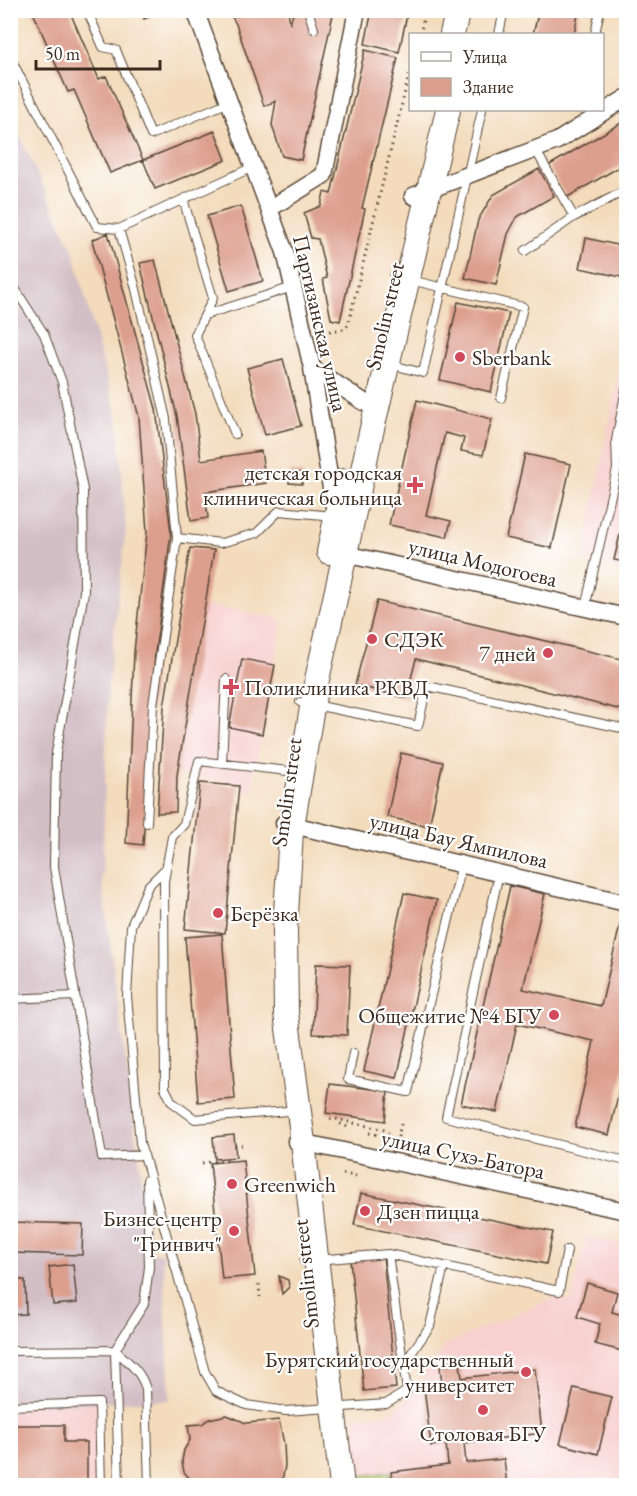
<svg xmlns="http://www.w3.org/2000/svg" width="637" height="1496" font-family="'EB Garamond',serif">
  <rect width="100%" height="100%" fill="#fff"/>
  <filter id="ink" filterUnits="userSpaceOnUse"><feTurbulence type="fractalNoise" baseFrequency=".0167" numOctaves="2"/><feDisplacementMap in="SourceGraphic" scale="12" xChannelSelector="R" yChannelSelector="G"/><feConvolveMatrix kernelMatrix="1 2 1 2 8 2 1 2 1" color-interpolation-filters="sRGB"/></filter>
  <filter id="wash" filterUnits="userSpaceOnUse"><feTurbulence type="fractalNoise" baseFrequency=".008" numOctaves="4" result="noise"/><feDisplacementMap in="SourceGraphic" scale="24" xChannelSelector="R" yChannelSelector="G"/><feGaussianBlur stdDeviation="1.35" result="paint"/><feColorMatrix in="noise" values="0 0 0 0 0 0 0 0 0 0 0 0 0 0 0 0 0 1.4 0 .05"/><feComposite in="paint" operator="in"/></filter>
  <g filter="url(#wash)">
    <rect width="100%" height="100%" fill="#f3dbbc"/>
    <!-- built -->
    <path fill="#f7d0cf" d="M626,337V573L582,562Z
      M205,605L283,619L251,793L233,782L177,775Z
      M586,1236L626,1245V1485H360L353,1417L389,1413L408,1398L445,1345L554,1297L571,1301Z
      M99,1403L101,1485H11L10,1406Z"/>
    <!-- industrial -->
    <path fill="#d2bec5" d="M10,115L73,250L118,421L126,529L108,685L102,881L151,1253H163L170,1400L11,1406Z"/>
    <!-- green -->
    <path fill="#b1ca6f" stroke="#767a46" stroke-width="1.5" d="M391,1472L393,1485H360L359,1476Z"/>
    <g id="blocks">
      <!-- building -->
      <path fill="#dd9f8d" d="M32,10H69L99,79L106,76L143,160L110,173L74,90L68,92Z
        M141,10H163V11L144,19Z
        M228,10H288L290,24L294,10H334L301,160L282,156L272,125L276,101L264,106L236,24Z
        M372,10H408L399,52L365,44Z
        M539,10H579L574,34H533Z
        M365,50L398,58L362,208L365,209L340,321L331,319L323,279L327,278L318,239L311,238L304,213L321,206L324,192L331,194Z
        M626,120V163L566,198L548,166Z
        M215,131L226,160L155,189L143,160Z
        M539,169L554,196L517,217L508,234L496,285L465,278L478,220L493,195Z
        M241,206L263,281L229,291L207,216Z
        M108,233L156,409L171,533L155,653L143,845L126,843L134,652L147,532L139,417L92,240Z
        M586,238L626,247V278L580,268Z
        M155,260L195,414L201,460L261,451L266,483L205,492L208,518L191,521L177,416L140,263Z
        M458,302L509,313L491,392L440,380Z
        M283,359L301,426L265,435L247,368Z
        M417,400L492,419L483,455L461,451L464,438L445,433L426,515L451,521L447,537L389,525Z
        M525,454L571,464L552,548L506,538Z
        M290,472L303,473L302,484L289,483Z
        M626,509V562L614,560Z
        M190,548L214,550L177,775L176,812L157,813L164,707Z
        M377,601L626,660V711L416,659L406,698L355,685Z
        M242,659L275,665L262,734L229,727Z
        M401,753L443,762L429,826L387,817Z
        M200,783L239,786L225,933L185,929Z
        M510,886L545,894L523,989L601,1006L623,912L626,913V1060L609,1135L575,1127L594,1041L517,1024L497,1112L461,1104Z
        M404,893L437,900L397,1078L364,1071Z
        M222,934L235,1099L198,1102L185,937Z
        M316,964L350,965L347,1035L313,1034Z
        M330,1084L388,1091L385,1121L326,1113Z
        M234,1135L236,1157L215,1159L213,1137Z
        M243,1160L255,1276L222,1279L210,1163Z
        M361,1193L553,1232L546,1264L354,1225Z
        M10,1222L83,1224L82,1255L10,1253Z
        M383,1256L396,1388L364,1391L350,1260Z
        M73,1264L77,1303L53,1305L49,1267Z
        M279,1276L288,1280L289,1287L282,1294Z
        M10,1280H25L26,1314L10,1315Z
        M587,1283L617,1292L612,1312L626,1316V1352L595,1344L600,1324L577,1317Z
        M460,1364L462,1378L535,1369L542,1433L464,1443L466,1463L504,1459L507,1486H393L391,1472L448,1465L446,1444L431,1446L424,1387L442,1384L440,1366Z
        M574,1388L612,1397L598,1454L560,1444Z
        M227,1415L246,1423L279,1420L284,1444L285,1466L281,1486H190V1479L184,1472L182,1461L184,1450L190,1440L188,1425L202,1424L209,1419Z
        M10,1425H64V1442H87V1484L10,1486Z"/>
    </g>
  </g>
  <g filter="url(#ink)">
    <use href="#blocks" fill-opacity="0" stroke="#574536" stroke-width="1.5"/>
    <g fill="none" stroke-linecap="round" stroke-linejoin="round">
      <defs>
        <path id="service" d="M87,10L103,47L116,50L151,135L229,102
          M308,10L314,29
          M499,34L504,10
          M595,34L600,10
          M10,57L97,227L119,229
          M535,149L574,217
          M183,199L213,298L195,335L235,434
          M525,251L574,217L626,190
          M394,276L523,307L501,398
          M10,281L44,334L62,382L83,490L84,592L56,753L54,867L102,1157L144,1155L205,1372L216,1391L246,1405L286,1411L386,1404L407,1391L388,1254L559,1291L567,1250
          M205,315L293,287
          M374,360L423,373L482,110
          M177,538L221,543L257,533L279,511L334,516
          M585,608L617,469L616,440L626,389
          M300,702L418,726L427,686L626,729
          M222,763L226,679
          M147,823L153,705L177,538L166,419L135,285L119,229L253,167
          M499,873L446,1117L626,1161
          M10,999L75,996
          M353,1053L348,1079L408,1092L462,864
          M287,1111L195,1119L172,1102L165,1088L164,881L172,837L184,824L199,761L288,771
          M144,1158L140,1143L127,996L131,926L148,886L166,868
          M304,1261L388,1254
          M10,1351L115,1350C128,1362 141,1371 146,1389L149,1486
          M404,1364L430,1326L444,1266
          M10,1406L99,1403L101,1486
          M119,1486L115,1350L144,1304L149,1267L147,1180"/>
        <path id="minor" d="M195,10L285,252L312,368L334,507
          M413,196L557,141L626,98
          M269,209L324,175L357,10
          M312,368L364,402
          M336,552L626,617
          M284,823L626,903
          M296,1141L626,1211"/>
        <path id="secondary" d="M452,34L458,10
          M329,552L344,481
          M342,1486L303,1142L286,1013L285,930L291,832L316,684L345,554L370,437L448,110"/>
      </defs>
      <!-- service casing -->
      <use href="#service" stroke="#574536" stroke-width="10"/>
      <!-- minor casing -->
      <use href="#minor" stroke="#574536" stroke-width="19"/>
      <!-- secondary casing -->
      <use href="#secondary" stroke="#574536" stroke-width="26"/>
      <!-- path -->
      <path stroke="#574536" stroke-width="3" stroke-dasharray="1.5 4.5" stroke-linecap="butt" d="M420,34L426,10
        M324,332L344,329L348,325L410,71
        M330,1119H336L385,1130L392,1136
        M340,1124L351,1128
        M369,1133L379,1135
        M398,1137L401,1124
        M235,1146L242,1145
        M202,1163L229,1160
        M343,1174L356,1176
        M259,1284L260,1297"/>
      <!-- service -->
      <use href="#service" stroke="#fff" stroke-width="8"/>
      <!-- minor -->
      <use href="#minor" stroke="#fff" stroke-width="16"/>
      <!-- secondary -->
      <use href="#secondary" stroke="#fff" stroke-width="24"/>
    </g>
  </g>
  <!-- markers -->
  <g fill="#d1495b" stroke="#fff" stroke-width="2">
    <circle cx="460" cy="357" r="6"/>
    <path d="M412 476h6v6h6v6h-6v6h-6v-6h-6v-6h6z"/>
    <circle cx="372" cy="639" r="6"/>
    <circle cx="548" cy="653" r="6"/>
    <path d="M228 678h6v6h6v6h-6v6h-6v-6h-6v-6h6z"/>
    <circle cx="218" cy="913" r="6"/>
    <circle cx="554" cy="1015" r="6"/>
    <circle cx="232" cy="1184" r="6"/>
    <circle cx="365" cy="1211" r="6"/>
    <circle cx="234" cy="1231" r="6"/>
    <circle cx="526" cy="1372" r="6"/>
    <circle cx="483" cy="1410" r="6"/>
  </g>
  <g text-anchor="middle" stroke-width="4.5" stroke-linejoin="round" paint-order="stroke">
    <!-- street labels -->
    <g font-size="22" fill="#3b2a1e" stroke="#fff">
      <text transform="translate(384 316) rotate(-77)" y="8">Smolin street</text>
      <text transform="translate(321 323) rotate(77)" y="8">Партизанская улица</text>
      <text transform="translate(483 562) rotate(13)" y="8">улица Модогоева</text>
      <text transform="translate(286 792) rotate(-82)" y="8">Smolin street</text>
      <text transform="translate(459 840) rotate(13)" y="8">улица Бау Ямпилова</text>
      <text transform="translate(463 1154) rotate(12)" y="8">улица Сухэ-Батора</text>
      <text transform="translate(305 1274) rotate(-96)" y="8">Smolin street</text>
    </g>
    <!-- poi labels -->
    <g font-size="22" fill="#3b2a1e" stroke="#fff" text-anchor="start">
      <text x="472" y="365">Sberbank</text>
      <text x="402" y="480" text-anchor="end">детская городская<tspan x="402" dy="25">клиническая больница</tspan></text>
      <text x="384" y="647">СДЭК</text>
      <text x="536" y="661" text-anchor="end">7 дней</text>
      <text x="244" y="695">Поликлиника РКВД</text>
      <text x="230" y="921">Берёзка</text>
      <text x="542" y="1023" text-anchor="end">Общежитие №4 БГУ</text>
      <text x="244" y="1192">Greenwich</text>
      <text x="377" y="1219">Дзен пицца</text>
      <text x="222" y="1226" text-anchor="end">Бизнес-центр<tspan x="222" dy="25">"Гринвич"</tspan></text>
      <text x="514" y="1367" text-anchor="end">Бурятский государственный<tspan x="514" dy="25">университет</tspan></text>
      <text x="483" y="1441" text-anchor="middle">Столовая БГУ</text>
    </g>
  </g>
  <!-- margin -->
  <rect width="637" height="1496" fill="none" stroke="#fff" stroke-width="36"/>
  <!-- legend -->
  <rect x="409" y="33" width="195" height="78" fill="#ffffff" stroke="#b1aaa5" stroke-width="1.5"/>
  <rect x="421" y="52" width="30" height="9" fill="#ffffff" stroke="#b1aaa5" stroke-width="1.5"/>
  <text x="463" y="63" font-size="18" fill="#3b2a1e">Улица</text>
  <rect x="421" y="78" width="30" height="18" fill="#dd9f8d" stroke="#b1aaa5" stroke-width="1.5"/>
  <text x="463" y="93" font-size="18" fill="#3b2a1e">Здание</text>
  <!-- scale -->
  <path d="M36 60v9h124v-9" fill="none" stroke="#3b2a1e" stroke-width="3"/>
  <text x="45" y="60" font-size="18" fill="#3b2a1e" stroke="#ffffff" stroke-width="4.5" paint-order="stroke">50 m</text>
</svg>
